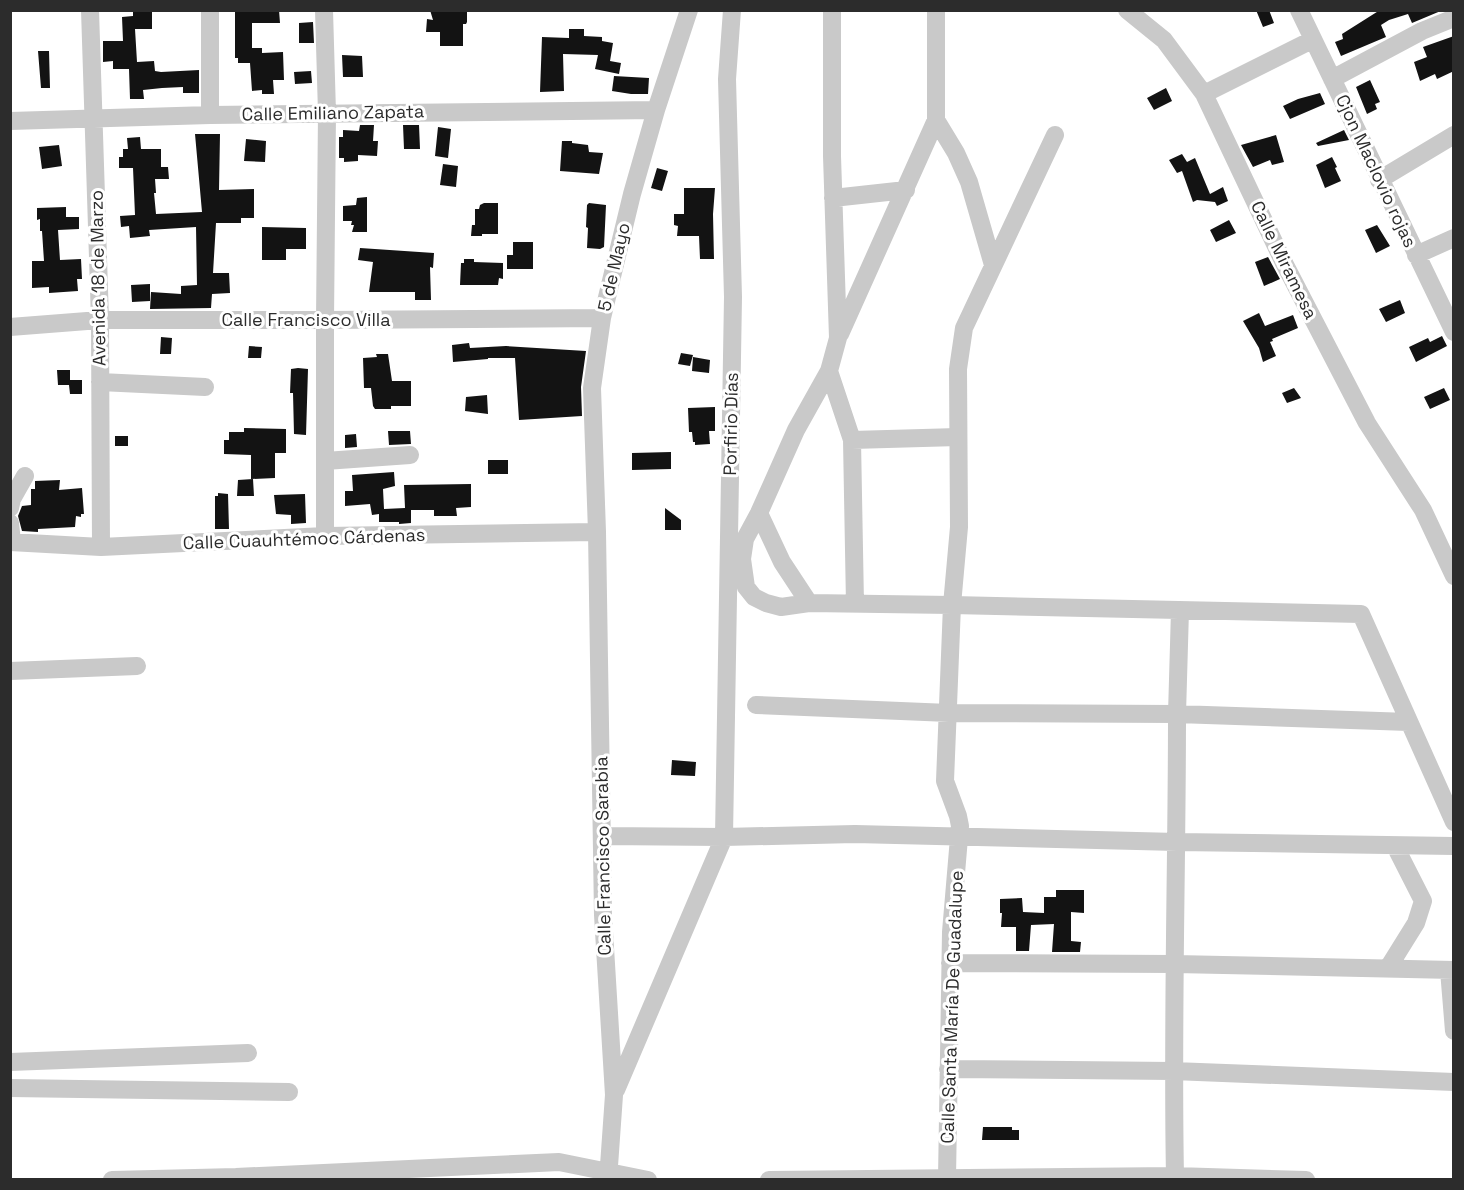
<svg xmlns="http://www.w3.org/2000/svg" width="1464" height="1190" font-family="'Space Grotesk',sans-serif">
  <rect width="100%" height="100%" fill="#fff"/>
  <!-- building -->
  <path fill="#131313" d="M133,10H152V29H135L137,62L154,61L155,71L161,72L199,70V93H183V87L162,88L143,90L144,99H130L129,69H113V61L103,62V41H123L122,17L133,16Z
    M235,10H279L280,23H252V48H262V53L283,52L284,80H273L274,94H262V90L252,91L250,63H238V58H235Z
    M430,10H467V22L466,24H463V46H440V32H426L427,19L433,20Z
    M1256,10H1269L1274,23L1263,27Z
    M1380,10H1443L1412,23L1408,14L1389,20L1381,25L1386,37L1341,56L1335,42L1343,39L1342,34Z
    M313,22L314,43H299V23Z
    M569,29H584V36L602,37V41L613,43L610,61L621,63L619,74L595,69L598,55L563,54L564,91L540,92L542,37L569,38Z
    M1454,36V71L1437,79L1435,74L1420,81L1414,62L1427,57L1423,47Z
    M38,51H49L50,88H41Z
    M342,55L362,56L363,77H343Z
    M311,71L312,83L295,84L294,72Z
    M614,76L649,78L648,94H631L612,91Z
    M1370,80L1380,102L1375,104L1377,109L1367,114L1356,87Z
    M1166,88L1172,101L1154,110L1147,98Z
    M1320,93L1325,104L1290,119L1283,106L1298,99Z
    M360,125H374L373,141H378L377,156L358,155V161L344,162V158H339V137H343V130L359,131Z
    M403,125H419L420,149H404Z
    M438,127L451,129L448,158L435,156Z
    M1344,130L1349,140L1318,146L1316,143Z
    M195,134H220L219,190L254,189V218H241V223H216L213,273H229L230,293L212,294L211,308L150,309L151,292L181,294V286L197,285L196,227L149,230L150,236L130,238L129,226L121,227L120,216L135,215L133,168H119V157H123V149H128L127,138L140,137L141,149H161V167H168L169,179H155L156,193H154L156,214L202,212Z
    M1276,135L1284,162L1272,165L1270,160L1253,167L1241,145Z
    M246,139L266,141L265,162L244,161Z
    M562,141H572V143L588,145L589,152L603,153L599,174L560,171Z
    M59,145L62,166L42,169L39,147Z
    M1182,154L1187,162L1195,158L1210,194L1223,187L1228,201L1217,206L1215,202L1197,200L1193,202L1182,171L1177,173L1169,160Z
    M1332,157L1337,167L1335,168L1341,181L1325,188L1316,165Z
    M443,164L458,166L456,187L440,185Z
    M657,168L668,171L662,191L651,188Z
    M684,188H715L713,214L714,259H700L699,236H677L678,226L674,225V214H684Z
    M367,197V232H352L354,225H351L352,221H343V206L356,205L357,198Z
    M484,203H498V234H482V236H471L472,225H475V209H479L480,205Z
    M589,203L606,205L604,247L600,249L587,248L588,228L586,227L587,205Z
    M66,207V217H79V229L58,230L60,260L81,259L82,279H77L78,291L49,293V287L32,288V261H44L42,231H40V219L37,220V208Z
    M1229,220L1236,233L1216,242L1210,230Z
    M1377,225L1390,246L1376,253L1365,230Z
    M262,227L306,228V249H286V260H262Z
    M513,242H533V269H507V255H513Z
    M360,248L434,253L433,268L430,267L431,300H415V292H369L373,262L358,260Z
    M1268,257L1280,279L1264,286L1255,262Z
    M464,259H474V262L503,263V279L499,278L498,285H460L461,263H464Z
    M150,284V301L132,302L131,285Z
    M1400,300L1405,313L1386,322L1379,309Z
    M1259,313L1265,326L1293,315L1298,328L1272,339L1273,341L1270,342L1276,356L1263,362L1259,348L1243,321Z
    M1442,336L1447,346L1416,362L1409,347L1428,338L1430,342Z
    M161,337L172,338L171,354H160Z
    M469,343L470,348L506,346L586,351L581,387L582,416L519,420L515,358H488V359L453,362L452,345Z
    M249,346L262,347L261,358H248Z
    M681,353L693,355L690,366L678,364Z
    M376,354H388L392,381H411V406H391V409H375L373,406L371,388H364L363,358L377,357Z
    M693,357L710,360L709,373L692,371Z
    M298,368L308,369L306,435L294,434L293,393H290L291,369Z
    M57,370H70V380H82V394H70L69,385H58Z
    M1294,388L1301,398L1287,403L1282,393Z
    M1444,388L1450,400L1430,409L1424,397Z
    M487,395L488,414L465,411L466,397Z
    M715,407V431H709L710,444L695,445V442H693L692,432H689L688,408Z
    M244,428L286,429V453H275V478L251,479V455L224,454V440H229V432H244Z
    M388,431H410L411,444L389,445Z
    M356,434L357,447L345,448V435Z
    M115,436H128V446H115Z
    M671,452V469L632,470V453Z
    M488,460H508V474H488Z
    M394,472L395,486L383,489L384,509L405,508L404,485L471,484V507L456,508L457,516H434V510H411V523L399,524V522H379V514L372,515L370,504L345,506V491H353L352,475Z
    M253,479L254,496H237L238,480Z
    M60,480L59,490L82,488L84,514H81V517L76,516L75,527L38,529V532L22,531L18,516L22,506L31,505V489H35V481Z
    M218,493L228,494L229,529H215V496H218Z
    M305,494L306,523L291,524V515L276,514L274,495Z
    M665,508L681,520V530H665Z
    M672,760L696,762L695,776L671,775Z
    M1056,890H1084V913L1071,912V941L1081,942L1080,952H1052L1054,924L1031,925L1029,951H1016V927H1001L1002,913H1000V899L1022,898L1023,912L1044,913V897H1056Z
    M983,1127H1012V1130H1019V1140H982Z"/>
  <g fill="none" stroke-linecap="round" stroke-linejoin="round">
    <!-- minor -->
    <path stroke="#c9c9c9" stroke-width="18" d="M90,10L100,320L101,547
      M210,10V115
      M324,10L327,113L325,320V536
      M832,10V156L838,338L829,371L796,430L759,513L745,539L742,559L746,587L754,597L766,603L781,607L809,603L952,605L945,781L958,816L960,826L951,932L947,1179
      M1127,10L1164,40L1204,94L1283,261L1367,423L1423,510L1454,576
      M1299,10L1454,332
      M1332,79L1422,31L1454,18
      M1204,94L1312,40
      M936,120V10
      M10,121L210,115L656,110
      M1055,135L964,328L958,369L959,527L952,605L1361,614L1454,822
      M1379,180L1454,135
      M833,198L906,190
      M1416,255L1454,238
      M10,327L100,320H325L602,318
      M840,334L936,120L956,153L969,182L993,265
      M829,371L852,440L855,604
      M100,382L205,387
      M852,440L958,437
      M325,461L410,455
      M10,508L12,499L25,476
      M759,513L782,562L809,603
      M10,523L12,542
      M10,542L101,547L325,536L597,532
      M1180,610L1177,714L1409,722
      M10,671L137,666
      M756,705L949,713L1177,714C1177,868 1172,1022 1175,1176
      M602,836L724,837L855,834L1177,842L1454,846
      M950,963L1175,964L1454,970
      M1388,968L1416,923L1423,901L1395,846
      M1449,970L1454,1031
      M10,1062L248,1053
      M948,1069L1173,1071L1454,1082
      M10,1088L289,1092
      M616,1090L724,837L733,297L727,79L732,10
      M112,1180L236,1177L559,1162L648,1180
      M608,1180L614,1095L603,915L597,532L592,388L602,318L632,194L656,110L689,10
      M769,1180L1175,1176L1306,1180"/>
  </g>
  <g text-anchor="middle" stroke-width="6" stroke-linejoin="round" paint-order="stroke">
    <!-- street labels -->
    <g font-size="18" fill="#2c2c2c" stroke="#fff">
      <text transform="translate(333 113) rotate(-1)" y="6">Calle Emiliano Zapata</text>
      <text transform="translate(1376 171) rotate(65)" y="6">Cjon Maclovio rojas</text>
      <text transform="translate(1284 260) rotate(64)" y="6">Calle Miramesa</text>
      <text transform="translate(614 267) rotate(-77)" y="6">5 de Mayo</text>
      <text transform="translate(98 278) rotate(-91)" y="6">Avenida 18 de Marzo</text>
      <text x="306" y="326">Calle Francisco Villa</text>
      <text transform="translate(731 424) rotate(-89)" y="6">Porfirio Días</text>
      <text transform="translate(304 539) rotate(-2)" y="6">Calle Cuauhtémoc Cárdenas</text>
      <text transform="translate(603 856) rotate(-91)" y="6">Calle Francisco Sarabia</text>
      <text transform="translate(952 1007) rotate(-88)" y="6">Calle Santa María De Guadalupe</text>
    </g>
  </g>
  <!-- border -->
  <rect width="1464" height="1190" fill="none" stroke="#2c2c2c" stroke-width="24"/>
</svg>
